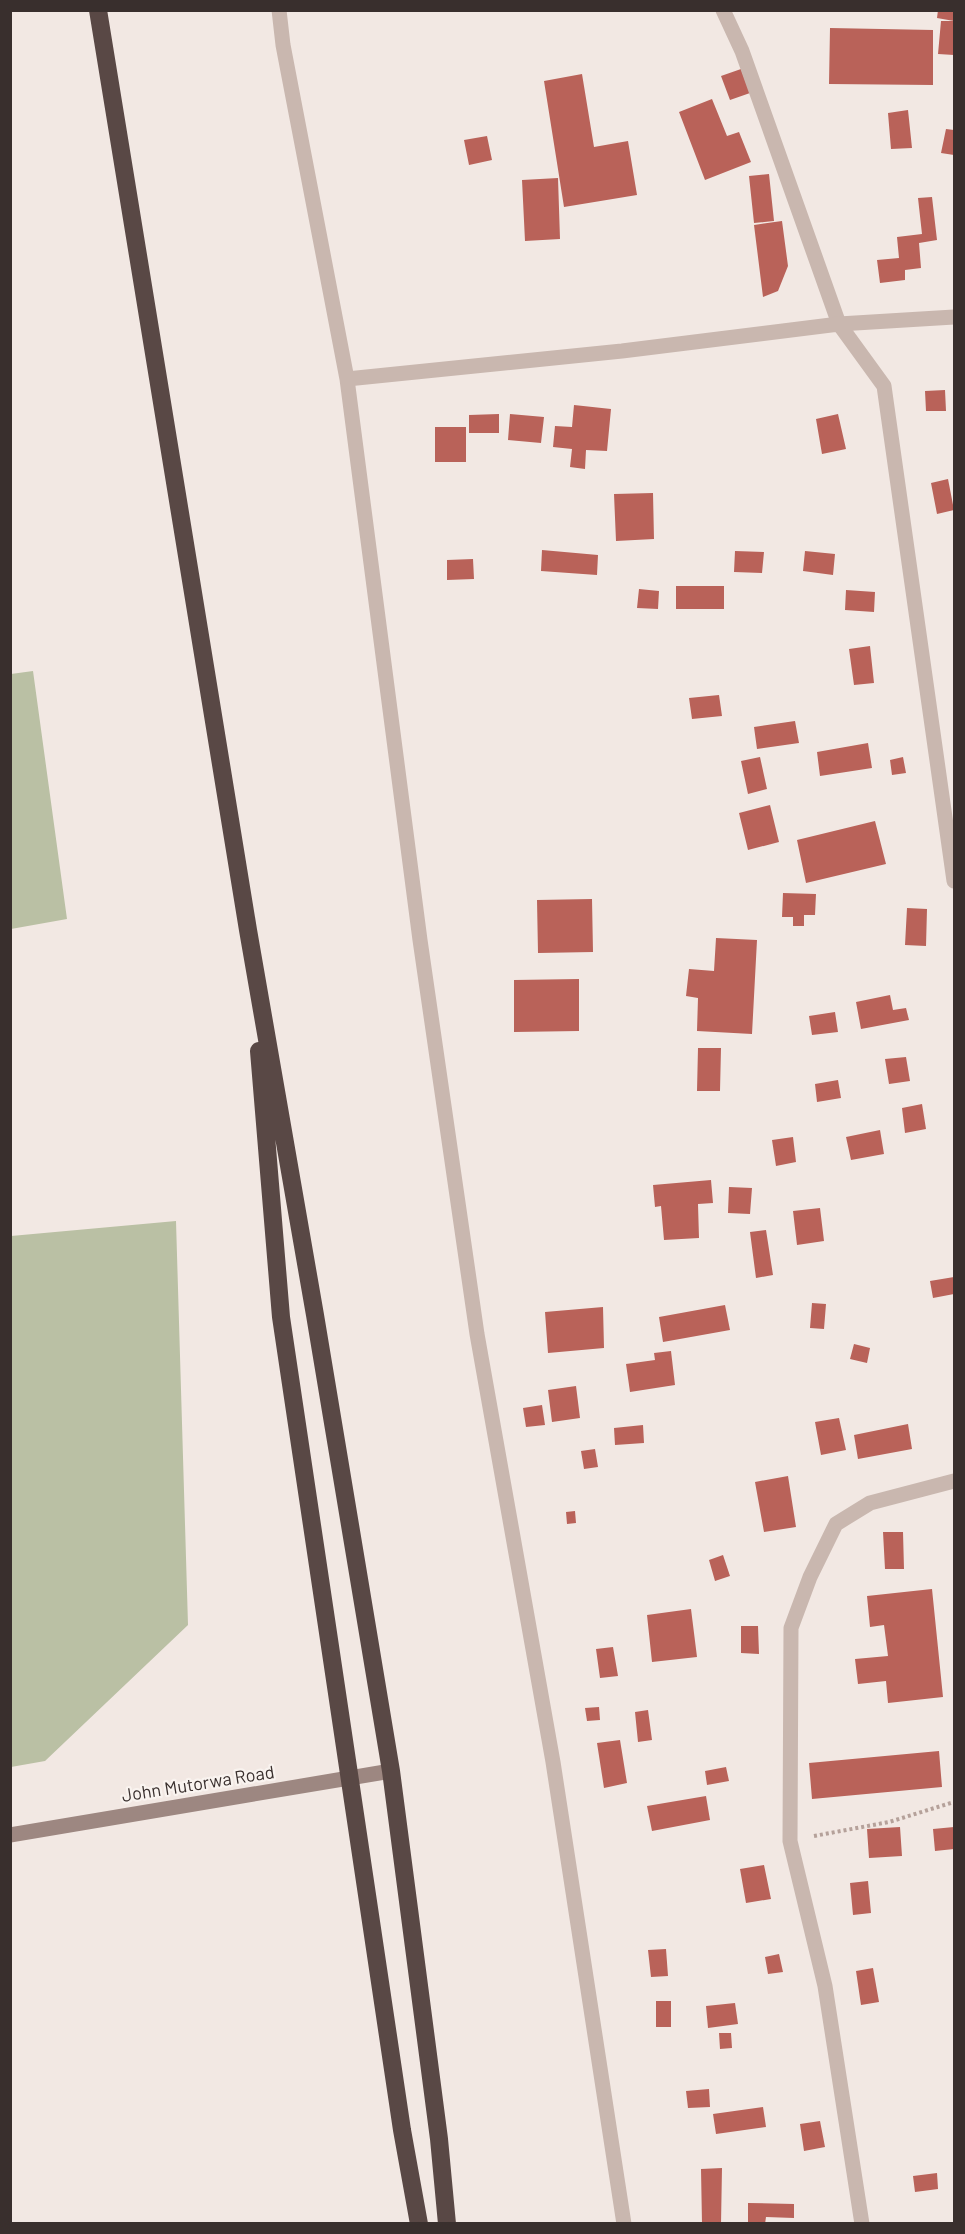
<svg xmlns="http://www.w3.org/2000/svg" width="965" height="2234" font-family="Barlow,sans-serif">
  <rect width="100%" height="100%" fill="#f2e8e3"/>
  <!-- green -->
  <path fill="#bac0a4" d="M33,671L67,919L11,929V674Z
    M176,1221L188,1625L45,1761L11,1767V1236Z"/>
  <!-- building -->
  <path fill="#b96259" d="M938,10H954V21L937,18Z
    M941,21H954V55L938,54Z
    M830,28L933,30V85L829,84Z
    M741,69L750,93L730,100L721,76Z
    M582,74L594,147L628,141L637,195L564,207L544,81Z
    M712,99L727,136L739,132L751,162L705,180L679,112Z
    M908,110L912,148L891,149L888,113Z
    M946,129L954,130V155L941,153Z
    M487,136L492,160L469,165L464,140Z
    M769,174L774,221L754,223L749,176Z
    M558,178L560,239L525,241L522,180Z
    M932,197L937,240L919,243L921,268L905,270V280L880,283L877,260L899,258L897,237L922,234L918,198Z
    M782,221L788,266L778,291L763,297L754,225Z
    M945,390L946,411H926L925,391Z
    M574,405L611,409L607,451L586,450L585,469L570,467L572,449L553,447L555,426L572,427Z
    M499,414V433H469V415Z
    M510,414L544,417L541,443L508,440Z
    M838,414L846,449L822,454L816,419Z
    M435,427H466V462H435Z
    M948,479L954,510L937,514L931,483Z
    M653,493L654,539L616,541L614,494Z
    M542,550L598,555L597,575L541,571Z
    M735,551L764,552L762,573L734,572Z
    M805,551L835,554L833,575L803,571Z
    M473,559L474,579L447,580V560Z
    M676,586H724V609H676Z
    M639,589L659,591L658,609L637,608Z
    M846,590L875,592L874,612L845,610Z
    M870,646L874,683L854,685L849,649Z
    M719,695L722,716L692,719L689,698Z
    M795,721L799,743L757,749L754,727Z
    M868,743L872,768L820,776L817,752Z
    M760,757L767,789L748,794L741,761Z
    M903,757L906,773L892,775L890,760Z
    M770,805L779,842L748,850L739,813Z
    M875,821L886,864L806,883L797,840Z
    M783,893L816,894L815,915H804V926H793V917H782Z
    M592,899L593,952L538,953L537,900Z
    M907,908L927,909L926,946L905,945Z
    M716,938L757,940L752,1034L697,1031L698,998L686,996L689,969L714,971Z
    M579,979V1031L514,1032V980Z
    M890,995L893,1010L906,1008L909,1020L861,1029L856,1002Z
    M835,1012L838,1032L812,1035L809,1016Z
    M698,1048H721L720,1091H697Z
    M906,1057L910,1081L889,1084L885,1059Z
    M838,1080L841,1098L817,1102L815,1084Z
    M922,1104L926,1129L905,1133L902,1108Z
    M880,1130L884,1154L851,1160L846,1137Z
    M793,1137L796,1162L776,1166L772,1140Z
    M711,1180L713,1203L698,1204L699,1238L664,1240L661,1206L655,1207L653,1185Z
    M729,1187L752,1188L750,1214L728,1213Z
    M820,1208L824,1241L797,1245L793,1211Z
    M766,1230L773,1275L756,1278L750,1232Z
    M954,1277V1294L933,1298L930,1281Z
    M812,1303L826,1304L824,1329L810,1328Z
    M725,1305L730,1330L663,1342L659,1317Z
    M603,1307L604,1348L548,1353L545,1312Z
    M854,1344L870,1348L867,1363L850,1359Z
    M671,1351L675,1385L630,1392L626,1364L655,1360L654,1353Z
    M576,1386L580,1418L552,1422L548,1390Z
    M542,1405L545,1425L526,1427L523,1408Z
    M839,1418L846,1450L821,1455L815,1422Z
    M908,1424L912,1449L858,1459L854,1435Z
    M643,1425L644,1443L615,1445L614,1428Z
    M595,1449L598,1467L584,1469L581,1451Z
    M788,1476L796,1527L764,1532L755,1482Z
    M575,1511L576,1523L567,1524L566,1512Z
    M883,1532H903L904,1569H885Z
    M723,1555L730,1576L715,1581L709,1560Z
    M932,1589L943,1697L888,1703L886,1681L858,1684L855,1659L888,1656L884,1625L870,1627L867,1596Z
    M691,1609L697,1657L652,1662L647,1615Z
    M741,1626H758L759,1654L741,1653Z
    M613,1647L618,1676L600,1678L596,1649Z
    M599,1707L600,1720L587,1721L585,1708Z
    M648,1710L652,1740L638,1742L635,1712Z
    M620,1740L627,1783L604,1788L597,1743Z
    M939,1751L942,1787L812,1799L809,1763Z
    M726,1767L729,1781L707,1785L705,1771Z
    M706,1796L710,1820L652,1831L647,1806Z
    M900,1827L902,1856L869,1858L867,1829Z
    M954,1827V1849L935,1851L933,1829Z
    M764,1865L771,1899L746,1903L740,1869Z
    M868,1881L871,1913L853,1915L850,1883Z
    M666,1949L668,1976L651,1977L648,1950Z
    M779,1954L783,1972L768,1974L765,1957Z
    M873,1968L879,2002L861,2005L856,1971Z
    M656,2001H671V2027H656Z
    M735,2003L738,2024L708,2028L706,2006Z
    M719,2033H731L732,2048L720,2049Z
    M709,2089L710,2107L688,2108L686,2091Z
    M763,2107L766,2127L716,2134L713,2114Z
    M820,2121L825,2147L804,2151L800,2124Z
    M722,2168L721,2224H702L701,2169Z
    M937,2173L938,2189L915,2192L913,2176Z
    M748,2203L794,2204V2218L766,2217L765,2224H748Z"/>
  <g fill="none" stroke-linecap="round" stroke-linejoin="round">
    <!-- path -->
    <path stroke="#b5a19a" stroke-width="4" stroke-dasharray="3 3" stroke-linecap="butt" d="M814,1836L889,1822L954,1802"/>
    <!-- lane -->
    <path stroke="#c9b7af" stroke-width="15" d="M723,10L742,51L839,324
      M862,2224L825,1986L790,1841L791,1628L810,1577L836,1524L870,1503L954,1481"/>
    <!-- street -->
    <path stroke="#c9b7af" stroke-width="15" d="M279,10L283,45L347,379L420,940L477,1334L553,1762L624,2224
      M839,324L884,386L954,881
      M347,379L622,351L839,324L954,317"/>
    <!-- secondary -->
    <path stroke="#9d8781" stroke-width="15" d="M10,1835L391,1771"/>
    <!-- highway -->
    <path stroke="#594845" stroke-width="18" d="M98,10L248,930L315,1315L391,1771L439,2139L447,2224
      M259,1051L281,1317L402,2130L419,2224"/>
  </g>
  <g text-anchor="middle" stroke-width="4.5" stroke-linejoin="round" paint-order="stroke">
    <!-- street labels -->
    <g font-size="18" fill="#392f2d" stroke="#f9f3ef">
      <text transform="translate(198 1784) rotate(-9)" y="6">John Mutorwa Road</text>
    </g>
  </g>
  <!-- border -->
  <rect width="965" height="2234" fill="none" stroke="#392f2d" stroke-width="24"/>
</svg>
